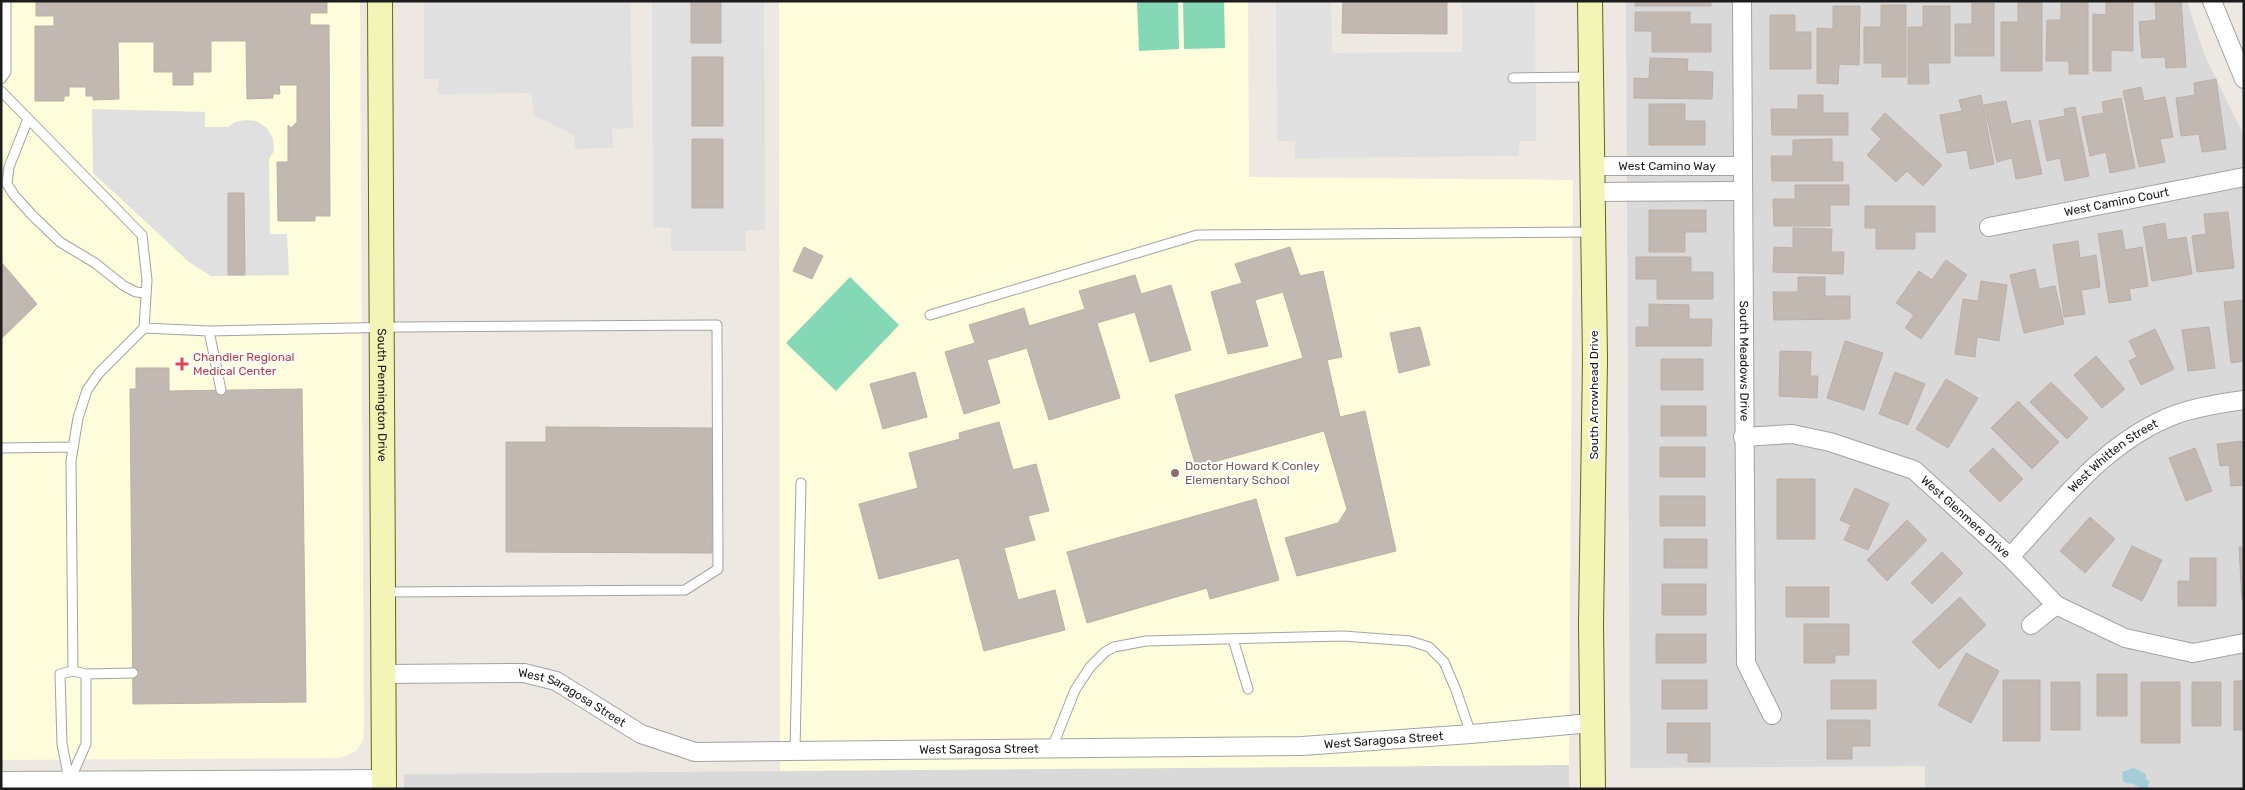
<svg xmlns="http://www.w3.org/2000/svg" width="2245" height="790" font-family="Rubik,sans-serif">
  <rect width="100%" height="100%" fill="#ede9e2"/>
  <!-- residential -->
  <path fill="#dad9d9" d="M1626,1H2187L2204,54L2244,136V789H1925V766L1630,768Z
    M1569,765V789H404V774Z"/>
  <!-- education -->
  <path fill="#fdfcdb" d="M1,1H360L364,727L363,740L357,750L347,756L338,758L1,760Z
    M779,1H1248L1249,177L1573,180L1569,765L780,771Z"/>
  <!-- pitch -->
  <path fill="#84d8b5" d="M1137,1H1178L1179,49L1139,51Z
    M1183,1H1224L1225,48L1184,49Z
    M850,277L899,325L836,391L786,343Z"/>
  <!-- parking -->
  <path fill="#e0e0e0" d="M424,1H630L633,128L612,129L613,148L575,149L574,135L533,115L532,93L438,94V79H424Z
    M652,1H764L765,230H746V251H671V228L653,227Z
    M1276,1H1331L1332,53L1462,52V1H1535L1536,141H1519V156L1295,158V141H1277Z
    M92,109L205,112V127H228L235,122L245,120L256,121L267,128L273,139L274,151L269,159L270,234H287L289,275L211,276L189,262L93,173Z"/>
  <!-- water -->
  <path fill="#a4cdd8" d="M2134,768L2146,774V779L2150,782L2147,788L2141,789L2134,784L2126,783L2123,781L2122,772Z"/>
  <!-- building -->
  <path fill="#c1b8b2" stroke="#bdafa5" d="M36,1H327V13H310V25H329L330,216H315V221H278L277,162H288V125L291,128L297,122V85H279L280,94H273V98L247,99L246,41H211V72H193V85H173V72H154V42H118L119,99L93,100V96H86V87H69V96H64V101H35V26H54V16H36Z
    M691,1H721V43H691Z
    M1343,1H1447V34L1342,33Z
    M1635,1H1711V6H1635Z
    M2061,1H2088V74H2069V61H2046L2047,20H2061Z
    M2106,1H2133V51L2111,50V71H2093V14L2106,15Z
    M2155,1H2181L2186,67L2166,68L2165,57L2142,58L2139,22L2156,20Z
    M2018,2H2042V71H2001V22H2018Z
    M1972,3H1994V56H1955V24H1972Z
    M1881,5H1906V77H1882V63H1864V27H1881Z
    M1833,6H1860L1859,65L1839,64L1838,84L1817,83V28L1833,29Z
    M1923,6H1950V63H1928L1929,84H1908V27H1923Z
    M1635,12H1690V24H1711V52H1652V31H1635Z
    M1770,15H1795V32H1811V69H1770Z
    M692,57H723V126H692Z
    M1650,58L1688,59L1687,71L1713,72L1712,99L1634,98V78L1649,79Z
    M2216,79L2226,149L2202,152L2199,134L2181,136L2176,98L2195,95L2194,83Z
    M2141,87L2144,101L2165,97L2173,137L2160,139L2165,162L2139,167L2123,91Z
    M1798,95H1823V113H1848V135H1772L1771,109H1798Z
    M1981,95L1994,164L1970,169L1967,150L1947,153L1940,115L1962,111L1959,100Z
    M2121,98L2135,168L2110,173L2106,152L2090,156L2082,117L2104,113L2102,102Z
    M2006,101L2011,124L2030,120L2042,174L2016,179L2012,158L1997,162L1984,105Z
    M1649,104H1685V121H1705V145H1649Z
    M2075,107L2089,176L2065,181L2060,158L2047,161L2039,121L2065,116L2064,109Z
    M1885,113L1942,165L1923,186L1907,171L1896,182L1867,155L1881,139L1871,129Z
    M692,139H723V208H692Z
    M1832,139V162H1843V181H1772L1771,156H1793V140Z
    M1795,185H1849V205H1830V226H1774L1773,199H1795Z
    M228,193H244L245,275H228Z
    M1865,206H1935V232H1915V249H1876V228H1865Z
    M1649,210H1706V232H1685V252H1649Z
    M2228,212L2234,268L2197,272L2192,236L2206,234L2204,214Z
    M2165,223L2167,240L2186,237L2192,274L2152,281L2143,227Z
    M1793,228L1832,229L1831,252H1844L1843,274L1773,272L1774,247L1793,248Z
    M2122,230L2125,250L2142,247L2148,286L2129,289L2131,300L2109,303L2098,234Z
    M2078,241L2080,258L2096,255L2100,287L2081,290L2085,314L2064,317L2053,245Z
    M804,247L823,256L812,279L793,271Z
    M1290,247L1300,276L1323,271L1342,357L1327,360L1340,417L1365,411L1396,551L1297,576L1285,538L1338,523L1347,509L1324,431L1196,467L1175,395L1303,358L1283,292L1255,300L1268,346L1228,354L1211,292L1242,283L1235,264Z
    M1636,257H1691V272H1713V299H1657V279H1636Z
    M1946,260L1967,275L1921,339L1905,328L1914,315L1896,303L1919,271L1932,280Z
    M1,262L37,304L1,339Z
    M2035,269L2039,289L2055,286L2064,324L2024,333L2010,275Z
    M1135,275L1141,294L1171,285L1191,350L1150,362L1135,312L1097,323L1120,398L1049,420L1027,348L987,360L1000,403L964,414L945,352L975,343L969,325L1024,308L1029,326L1085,309L1079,291Z
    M1798,277H1825V296H1850V319L1774,320L1773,292H1798Z
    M1981,281L2007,285L1999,341L1977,337L1975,357L1955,354L1963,299L1978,301Z
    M2244,300V361L2231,363L2224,302Z
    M1649,304L1689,305V319H1712L1711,346H1636V327H1649Z
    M1420,327L1430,365L1399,373L1390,333Z
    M2209,327L2215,368L2188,371L2182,330Z
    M2155,329L2174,369L2141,385L2129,361L2137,357L2129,341Z
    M1845,341L1883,353L1864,410L1827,398Z
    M1780,351L1811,352L1810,376H1818L1817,398L1779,396Z
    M2096,356L2125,389L2102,408L2074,375Z
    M1661,359H1703V390H1661Z
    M136,368H169V391L302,389L306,702L133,704L130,389H136Z
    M915,372L927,417L883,429L870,384Z
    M1895,372L1925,384L1908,425L1879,414Z
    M1946,379L1978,398L1948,448L1916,429Z
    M2051,382L2088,418L2067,439L2030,402Z
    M2018,401L2059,442L2032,469L1991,428Z
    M1661,406H1706V436H1661Z
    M999,422L1013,470L1036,464L1049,511L1028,516L1035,540L1004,548L1018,600L1055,590L1065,630L984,651L959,558L879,579L859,504L918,488L909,453L960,439L959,433Z
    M546,427L713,428L712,553L506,552V442H546Z
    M2244,441V485L2231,486L2229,465L2220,466L2217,444Z
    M1660,447H1705V477H1660Z
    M1993,448L2023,479L2000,502L1969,471Z
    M2195,448L2212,491L2186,501L2169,458Z
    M1777,479H1815V539H1777Z
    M1855,488L1889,504L1868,550L1844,540L1851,525L1840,520Z
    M1660,496H1705V526H1660Z
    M1256,499L1279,580L1210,599L1207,588L1087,623L1067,552Z
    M2090,517L2115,539L2085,573L2060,551Z
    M1907,520L1927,540L1887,581L1867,560Z
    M1664,539H1707V568H1664Z
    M2132,546L2162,560L2142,601L2112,586Z
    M2239,547H2244V600H2242Z
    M1942,552L1963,573L1932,604L1911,583Z
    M2190,558H2216V606H2178V581H2190Z
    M1662,584H1706V615H1662Z
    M1786,587H1829V617H1786Z
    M1960,597L1986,625L1939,669L1912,642Z
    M1804,624H1849V655H1835V663H1804Z
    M1656,634H1706V663H1656Z
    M1966,653L1999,671L1971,723L1938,705Z
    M2097,674H2127V716H2097Z
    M1662,680H1707V709H1662Z
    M1831,680H1876V709H1831Z
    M2003,680H2040V741H2003Z
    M2234,681H2244V730H2234Z
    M2051,682H2080V730H2051Z
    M2141,682H2180V743H2141Z
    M2192,682H2221V726H2192Z
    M1827,720H1870V746H1852V759H1827Z
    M1667,723H1710V762H1688V753H1667Z"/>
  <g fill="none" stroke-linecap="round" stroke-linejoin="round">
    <defs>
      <path id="lane" d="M1513,78L1590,77
        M1,79L6,72V1
        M1,91L142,235L147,280L144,328L209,331L402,327L717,325L718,569L685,590L385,592
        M28,119L9,167L7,184L14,195L32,215L60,242L95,263L124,286L136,292L146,293
        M930,315L1197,235L1593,232
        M209,331L221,390
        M1,448L73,447
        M1233,639L1248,689
        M73,671L71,461L78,418L87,390L99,373L144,328
        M1052,748L1075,690L1090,667L1105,652L1114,647L1146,641L1343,636L1410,641L1429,647L1444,662L1456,690L1471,734
        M795,749L801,483
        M70,780L86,744V674
        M70,784L62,744L60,674L73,671L86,674L133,673"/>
      <g id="street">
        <path id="s1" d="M1742,1L1746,663L1772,715"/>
        <path d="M2212,1L2244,79"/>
        <path id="s2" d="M1592,166H1742"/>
        <path d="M1593,192L1742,191"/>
        <path id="s3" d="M1989,227L2244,177"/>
        <path id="s4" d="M1743,437L1792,434L1830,442L1914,470L2010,557L2056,605L2125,638L2193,653L2244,643"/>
        <path id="s5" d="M2010,557C2059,504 2106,440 2177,414C2198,407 2222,403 2244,400"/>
        <path d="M2031,625L2056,605"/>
        <path id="s6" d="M384,674L524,673L556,681L641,734L695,752L1302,746L1471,734L1591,723"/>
        <path d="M1,781L384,779"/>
      </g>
      <g id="secondary">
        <path id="s7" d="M380,1L384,789"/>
        <path d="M1590,1L1595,360L1591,624L1593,789"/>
      </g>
    </defs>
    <!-- lane casing -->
    <use href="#lane" stroke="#a3a3a3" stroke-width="11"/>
    <!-- street casing -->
    <use href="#street" stroke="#a3a3a3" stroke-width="20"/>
    <!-- secondary casing -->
    <use href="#secondary" stroke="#626a0b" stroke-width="26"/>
    <!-- lane -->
    <use href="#lane" stroke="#fff" stroke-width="9"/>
    <!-- street -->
    <use href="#street" stroke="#fff" stroke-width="18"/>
    <!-- secondary -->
    <use href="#secondary" stroke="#f3f5b7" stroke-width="24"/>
  </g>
  <!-- markers -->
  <path fill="#e0444e" stroke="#fff" stroke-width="2" d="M179.5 356.5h5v5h5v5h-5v5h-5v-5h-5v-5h5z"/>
  <circle fill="#8d6e63" stroke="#fff" stroke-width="2" cx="1175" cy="473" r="5"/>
  <g text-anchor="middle" stroke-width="4" stroke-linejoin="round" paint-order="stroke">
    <!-- street labels -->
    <g font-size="12" fill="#1c1c1c" stroke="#fff">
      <text dy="4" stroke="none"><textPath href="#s2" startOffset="75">West Camino Way</textPath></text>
      <text dy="4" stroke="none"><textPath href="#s3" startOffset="130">West Camino Court</textPath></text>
      <text dy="4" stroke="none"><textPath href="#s1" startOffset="360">South Meadows Drive</textPath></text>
      <text dy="4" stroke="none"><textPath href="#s7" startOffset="394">South Pennington Drive</textPath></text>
      <text transform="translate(1594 395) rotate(-90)" y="4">South Arrowhead Drive</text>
      <text dy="4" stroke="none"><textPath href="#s5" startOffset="145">West Whitten Street</textPath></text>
      <text dy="4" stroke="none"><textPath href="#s4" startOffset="246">West Glenmere Drive</textPath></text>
      <text dy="4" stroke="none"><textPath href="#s6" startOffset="194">West Saragosa Street</textPath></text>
      <text dy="4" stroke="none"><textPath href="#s6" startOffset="1019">West Saragosa Street</textPath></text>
      <text dy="4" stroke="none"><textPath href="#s6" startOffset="614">West Saragosa Street</textPath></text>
    </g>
    <!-- health labels -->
    <g font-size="12" fill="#be3a42" stroke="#fff" text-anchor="start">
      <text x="193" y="361">Chandler Regional<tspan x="193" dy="14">Medical Center</tspan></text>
    </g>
    <!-- education labels -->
    <g font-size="12" fill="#785e54" stroke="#fff" text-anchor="start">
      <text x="1185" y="470">Doctor Howard K Conley<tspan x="1185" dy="14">Elementary School</tspan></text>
    </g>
  </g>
  <!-- border -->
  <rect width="2245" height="790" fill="none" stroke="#1c1c1c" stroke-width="5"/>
</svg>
